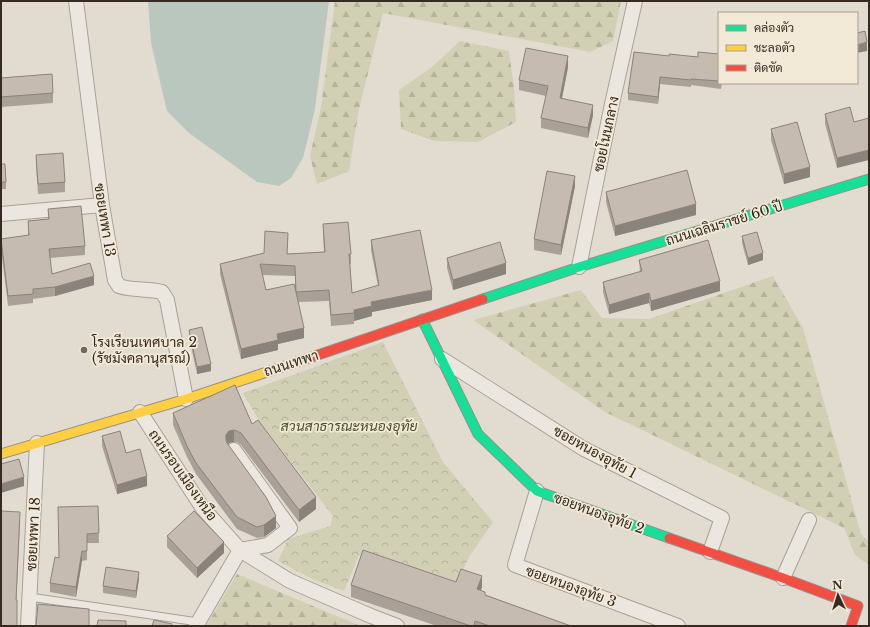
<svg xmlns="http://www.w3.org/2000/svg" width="870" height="627" font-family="'Libre Baskerville',Sarabun,serif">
  <defs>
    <pattern id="forest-firs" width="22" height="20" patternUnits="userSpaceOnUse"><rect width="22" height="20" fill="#d1d0b4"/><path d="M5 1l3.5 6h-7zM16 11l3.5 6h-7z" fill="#b4b39a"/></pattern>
    <pattern id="park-crowns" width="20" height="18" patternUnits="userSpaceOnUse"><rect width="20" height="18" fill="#d1d0b4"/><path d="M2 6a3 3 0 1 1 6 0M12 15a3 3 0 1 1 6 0" fill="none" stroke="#b4b39a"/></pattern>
  </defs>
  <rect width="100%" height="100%" fill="#e2dcd0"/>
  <!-- forest -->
  <path fill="url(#forest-firs)" d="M335,1H621L613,41L590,52L383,13L359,109L349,171L317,184L310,156L321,107Z
    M460,41L509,51L514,88L516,122L478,142L434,141L401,129L399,90L432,67Z
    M773,276L803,328L861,534L869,542V565L855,555L844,528L605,412L473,320L581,290L602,318L649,319Z
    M237,574L358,625V626H206Z"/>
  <!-- park -->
  <path fill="url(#park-crowns)" d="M383,342L443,462L493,522L469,557L457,584L359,555L344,591L312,579L278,561L288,539L330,526L333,516L260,422L243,393Z"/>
  <!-- water -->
  <path fill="#bac7be" d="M148,1H329L315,109L303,158L291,178L279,186L257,182L189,133L167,111L151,43Z"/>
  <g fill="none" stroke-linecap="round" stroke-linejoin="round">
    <defs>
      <path id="lane" d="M30,597L198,622"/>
      <path id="street" d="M76,1L102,205L115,280L119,286C133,291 148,288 162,292L167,300L186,399
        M1,214L102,205
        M579,267L612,104L635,1
        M442,359L584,449L722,518L710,552
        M140,412L202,507L240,550L290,581L371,616L397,626
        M537,491L515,565L678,626
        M783,578L809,520
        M28,626L37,443
        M196,626L240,550L268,545L290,528L234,450"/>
      <path id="fast" d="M483,299L579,267L869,179
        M422,319L478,434L537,491L669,538"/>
      <path id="slow" d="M1,454L186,399L306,359"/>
      <path id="jam" d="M306,359L483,299
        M669,538L783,578L858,606L851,626"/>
    </defs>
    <!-- lane casing -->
    <use href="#lane" stroke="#a7a198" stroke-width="9"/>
    <!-- street casing -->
    <use href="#street" stroke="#a7a198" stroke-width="16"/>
    <!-- fast casing -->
    <use href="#fast" stroke="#979188" stroke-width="11"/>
    <!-- slow casing -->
    <use href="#slow" stroke="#979188" stroke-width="11"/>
    <!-- jam casing -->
    <use href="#jam" stroke="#979188" stroke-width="11"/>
    <!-- lane -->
    <use href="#lane" stroke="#ebe7e0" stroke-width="7"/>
    <!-- street -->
    <use href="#street" stroke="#ebe7e0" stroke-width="14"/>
    <!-- fast -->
    <use href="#fast" stroke="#16e098" stroke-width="9"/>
    <!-- slow -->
    <use href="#slow" stroke="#ffcf43" stroke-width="9"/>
    <!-- jam -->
    <use href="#jam" stroke="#f24e42" stroke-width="9"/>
  </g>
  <!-- wall -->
  <path fill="#a9a198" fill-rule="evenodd" d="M719,54V83H722L721,89L691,85V87L660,84L658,104L628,100V93L669,56L698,57Z
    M568,67L562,98L593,115L588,138L541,128V118L546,96L519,90V80Z
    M1,78L53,93V103L1,107Z
    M825,114L854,122L837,168L825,124Z
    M771,129L810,177L784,184L771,140Z
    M36,155L65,182V192L38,194L36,165Z
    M1,164L6,182V189H1Z
    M575,186L561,255L534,250V239Z
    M606,192L696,215L615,236L606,202Z
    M48,209L85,246V255L50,258L52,274L94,285L55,296L33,299V303L8,306L1,249V239L28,236V221L48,219Z
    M323,224L351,254V264H350L352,293L378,286L371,250V240L432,300L372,312V316L354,321V324L331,326L329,301L298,302L304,338L278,344V350L241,359L220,274V264L264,253L288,243L287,254L324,252L323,234ZM262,275L295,276V289L266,290Z
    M742,236L763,260L748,265L742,243Z
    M447,258L506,274L453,290L447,268Z
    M639,260L720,291L651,311L649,303L609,314L603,292V282L640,272Z
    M189,330L211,371L197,374L189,337Z
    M173,413L252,424L316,509L299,522L241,445L237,442H234L229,443L228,445L276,528L264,537L257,538L237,529L196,474L187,457L173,425Z
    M102,436L126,453L147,486L117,494L102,446Z
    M98,506L99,543H87V560L82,561L76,597L50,592V583L59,558Z
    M167,536L224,553L197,578L167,547Z
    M139,579L136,598L103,593V586Z
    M456,582L482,587L481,590L485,595L571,626H437L351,597V585Z"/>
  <!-- shaded-wall -->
  <path fill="#8a837c" d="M867,42V51L857,53V45Z
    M568,56V67L560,108V98Z
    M660,77V84L658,104V97Z
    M593,105V115L588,138V128Z
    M869,150V160L837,168V158Z
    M810,167V177L784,184V174Z
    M575,176V186L561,255V245Z
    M696,204V215L615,236V226Z
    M763,253V260L748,265V258Z
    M506,263V274L453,290V280Z
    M94,276V285L55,296V287Z
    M720,281V291L651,311V301Z
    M432,290V300L372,312V316L354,321V310L371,302Z
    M649,293V303L609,314V305Z
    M304,328V338L278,344V350L241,359V349L277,334Z
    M211,364V371L197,374V367Z
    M234,430V442L229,443L226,447V435L229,431Z
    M147,476V486L117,494V485Z
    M24,477V486L1,493V484Z
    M316,497V509L299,522V510Z
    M20,512V520L16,608V600Z
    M276,516V528L264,537V525Z
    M224,542V553L197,578V568Z
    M82,551V561L76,597V587Z
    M139,572V579L136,598V591Z
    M482,576V587L477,600V589Z"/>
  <!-- building -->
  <path fill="#c5bbb1" stroke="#8a837c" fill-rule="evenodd" d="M865,31L867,42L857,45V33Z
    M526,48L568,56L560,98L593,105L588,128L541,118L548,86L519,80Z
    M634,52L669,56V54L698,57V52L719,54V81L691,79V80L660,77L658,97L628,93Z
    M52,74L53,93L1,97V78Z
    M850,107L854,122L869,118V150L837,158L825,114Z
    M797,122L810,167L784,174L771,129Z
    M63,153L65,182L38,184L36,155Z
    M1,164H5L6,182H1Z
    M687,170L696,204L615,226L606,192Z
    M547,171L575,176L561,245L534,239Z
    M81,206L85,246L49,249L52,274L90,263L94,276L55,287L33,289V294L8,296L1,239L29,235L28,221L49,219L48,209Z
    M348,222L351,254H349L352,293L379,285L371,240L420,230L432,290L371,302L372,306L354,310V313L331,315L329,290L296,292L304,328L277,334L278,340L241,349L220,264L264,253L265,231L288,233L287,254L325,252L323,224ZM260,264L295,266L296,292L294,284L266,290Z
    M757,232L763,253L748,258L742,236Z
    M708,240L720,281L651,301L649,293L609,305L603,282L642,271L639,260Z
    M500,242L506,263L453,280L447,258Z
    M202,327L211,364L197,367L189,330Z
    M235,385L252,424L258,420L316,497L299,510L241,433L237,431L234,430L229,431L226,435V440L227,443L266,497L276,516L264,525L257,527L237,517L196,463L187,446L173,413Z
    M120,431L126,453L140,449L147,476L117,485L102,436Z
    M19,459L24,477L1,484V464Z
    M98,506L99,533L87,534V551H82L76,587L50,583L55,557L59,558L58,507Z
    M1,511L20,512L16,600H17V626H1Z
    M194,511L224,542L197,568L167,536Z
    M363,550L456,582L461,569L482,576L477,589L485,592V595L571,626H490L475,621L474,626H471L351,585Z
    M106,567L139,572L136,591L103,586Z
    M38,604L89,609V626H36Z
    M98,620L126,621V626H97Z
    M154,620L172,624L171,626H152Z"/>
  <!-- markers -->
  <circle fill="#72685e" stroke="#f2e9d7" stroke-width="1.5" cx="84" cy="350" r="4"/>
  <g text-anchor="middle" stroke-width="3.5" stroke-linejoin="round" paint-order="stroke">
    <!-- street labels -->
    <g font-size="14" fill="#362a21" stroke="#f2e9d7">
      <text transform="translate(606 134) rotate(-78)" y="5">ซอยโนนกลาง</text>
      <text transform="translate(105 220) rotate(81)" y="5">ซอยเทพา 13</text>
      <text transform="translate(724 223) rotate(-17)" y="5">ถนนเฉลิมราชย์ 60 ปี</text>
      <text transform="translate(291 363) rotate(-18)" y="5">ถนนเทพา</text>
      <text transform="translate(595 452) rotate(29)" y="5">ซอยหนองอุทัย 1</text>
      <text transform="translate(183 475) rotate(55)" y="5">ถนนรอบเมืองเหนือ</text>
      <text transform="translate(599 513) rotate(20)" y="5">ซอยหนองอุทัย 2</text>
      <text transform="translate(33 534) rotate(-87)" y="5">ซอยเทพา 18</text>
      <text transform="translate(571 586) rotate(20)" y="5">ซอยหนองอุทัย 3</text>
    </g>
    <!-- poi labels -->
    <g font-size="14" fill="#362a21" stroke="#f2e9d7" text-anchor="start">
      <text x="92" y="347">โรงเรียนเทศบาล 2<tspan x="92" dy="16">(รัชมังคลานุสรณ์)</tspan></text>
    </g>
    <!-- park labels -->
    <g font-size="14" font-style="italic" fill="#48502a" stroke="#f2e9d7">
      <text x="349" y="431">สวนสาธารณะหนองอุทัย</text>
    </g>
  </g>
  <!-- border -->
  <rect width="870" height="627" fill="none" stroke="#362a21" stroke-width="4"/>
  <!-- legend -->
  <rect x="718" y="12" width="140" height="72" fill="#f2e9d7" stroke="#a79d8e"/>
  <rect x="726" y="25" width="20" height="6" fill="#16e098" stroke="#a79d8e"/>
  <text x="754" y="32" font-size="12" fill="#362a21">คล่องตัว</text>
  <rect x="726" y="45" width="20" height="6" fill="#ffcf43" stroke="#a79d8e"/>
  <text x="754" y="52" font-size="12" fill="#362a21">ชะลอตัว</text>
  <rect x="726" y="65" width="20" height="6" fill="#f24e42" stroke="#a79d8e"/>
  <text x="754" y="72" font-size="12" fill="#362a21">ติดขัด</text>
  <!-- north arrow -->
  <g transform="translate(838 595) rotate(356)" stroke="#f2e9d7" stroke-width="3" paint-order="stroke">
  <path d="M0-3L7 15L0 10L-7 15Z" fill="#362a21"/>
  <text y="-6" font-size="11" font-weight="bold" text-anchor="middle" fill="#362a21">N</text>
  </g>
</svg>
